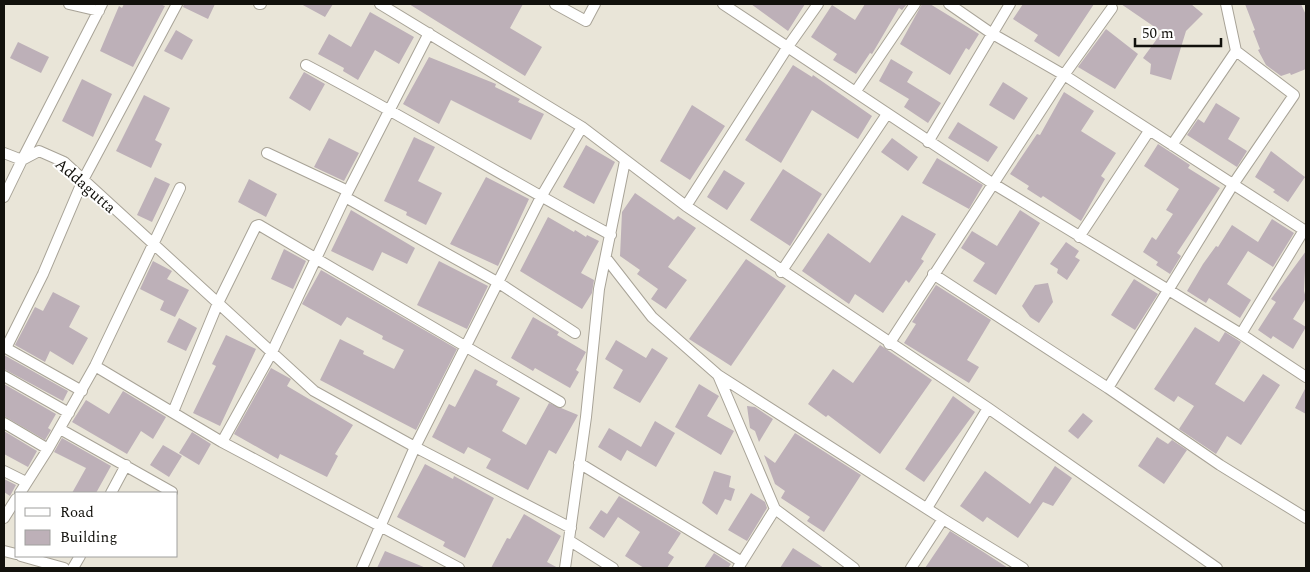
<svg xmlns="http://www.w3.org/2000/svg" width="1310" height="572" font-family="Spectral,serif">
  <rect width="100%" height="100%" fill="#e9e5d8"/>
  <!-- building -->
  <path fill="#bdb0b8" d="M124,4H160L165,6L133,67L100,51L119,6L122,8Z
    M184,4H215L208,19L183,7Z
    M301,4H333L325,17Z
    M409,4H523L510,28L542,47L525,76Z
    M751,4H805L788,31Z
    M865,4H907L902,10L899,8L872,54L870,53L856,74L833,60L837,54L811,37L832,5L855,20Z
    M922,4H930L979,34L969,50L966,48L950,75L900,44Z
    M1023,4H1094L1059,57L1034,41L1038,35L1013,19Z
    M1121,4H1191L1203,14L1186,31L1171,80L1150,74L1151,64L1143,58L1162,32Z
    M1245,4H1301L1306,15V69L1291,75L1290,73L1281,76L1266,65L1258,50L1260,49L1253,31L1255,30Z
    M370,12L414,37L399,64L375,50L358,80L343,71L344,68L318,54L329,34L351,47Z
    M1106,29L1138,54L1115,89L1078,67Z
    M176,30L193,40L182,60L164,51Z
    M18,42L49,57L41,73L10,58Z
    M429,57L496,84L495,87L520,99L518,102L544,114L531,140L451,100L439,124L403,104Z
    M891,59L913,72L907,82L941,103L928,123L904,107L909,99L879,81Z
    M793,65L812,77L813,75L872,116L858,139L812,110L781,163L745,140Z
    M304,72L325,84L310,111L289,98Z
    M82,79L112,94L93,137L62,121Z
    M1003,82L1028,98L1014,120L989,105Z
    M1064,92L1094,111L1081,131L1116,153L1101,176L1105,179L1081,221L1043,196L1041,198L1027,189L1029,186L1010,174L1037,134L1040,135Z
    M144,95L170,108L155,140L162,144L151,168L116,151Z
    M1216,103L1240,118L1228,139L1247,151L1237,167L1187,135L1198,119L1204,123Z
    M692,105L725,126L690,180L660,161Z
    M958,122L998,147L988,162L948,138Z
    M414,137L435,147L418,181L442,193L426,225L406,215L407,212L384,201Z
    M329,138L359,153L344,181L314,167Z
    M892,138L918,157L908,171L881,152Z
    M1158,144L1190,165L1188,168L1220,188L1177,253L1181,256L1170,274L1156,265L1158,262L1143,252L1152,237L1156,240L1173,214L1166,210L1179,189L1144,166Z
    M586,145L615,162L594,204L563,187Z
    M1271,151L1305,177L1288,202L1273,192L1275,190L1255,177Z
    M937,158L983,185L969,209L922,183Z
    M783,169L822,194L790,246L750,220Z
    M724,170L745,183L727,210L707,197Z
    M155,177L170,184L152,222L137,215Z
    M486,177L529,199L498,266L450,244Z
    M249,179L277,194L266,217L238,202Z
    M635,193L674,220L678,216L696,228L668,267L687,280L666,309L651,299L658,289L637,274L640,270L620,256L622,212Z
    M351,210L415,248L407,264L382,252L373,271L331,251Z
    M1020,210L1040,223L996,295L973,281L985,263L961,248L972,231L997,246Z
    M902,215L936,234L921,259L924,261L909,283L906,280L883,313L855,294L849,304L802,271L828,233L870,263Z
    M548,217L574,232L575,230L586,237L587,235L599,241L581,273L594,280L592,293L582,309L520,271Z
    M1272,219L1294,233L1273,267L1248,251L1227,284L1251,300L1240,318L1209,298L1206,303L1187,291L1203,264L1216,246L1218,247L1232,225L1258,242Z
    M1066,242L1079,251L1075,257L1080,260L1067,280L1057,273L1058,269L1050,264Z
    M284,249L306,261L293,289L271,279Z
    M1306,251L1304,291L1306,298L1293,319L1306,327L1293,349L1273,336L1271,339L1258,330L1276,302L1271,299Z
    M746,259L786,286L731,366L689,339Z
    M153,261L172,271L167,279L189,290L175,317L160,310L164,301L140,289Z
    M439,261L488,286L467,329L417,305Z
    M321,270L457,349L416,430L320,380L340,339L364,351L363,354L394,369L404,350L382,339L383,336L347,317L341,326L302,304Z
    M1134,279L1158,294L1135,330L1111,315Z
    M1048,283L1053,302L1039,323L1030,317L1022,306L1035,285Z
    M936,285L991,320L967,360L979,367L969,383L904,343L916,324L912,322Z
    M53,292L80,306L69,327L88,338L73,365L50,351L45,362L15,345L35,307L43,311Z
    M533,317L559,332L557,335L586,352L576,370L579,372L570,388L535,368L533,371L511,358Z
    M179,318L197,328L186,351L167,342Z
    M1195,327L1219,342L1225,332L1241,342L1215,384L1244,402L1263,374L1280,385L1241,445L1227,436L1216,454L1179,429L1194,406L1178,396L1174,402L1154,389Z
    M226,335L256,349L220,426L193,413L216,366L212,364Z
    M616,340L646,358L652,348L668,358L640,403L613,388L623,370L605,359Z
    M880,345L932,380L880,454L828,415L826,417L808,404L833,369L853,383Z
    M4,355L68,391L63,401L4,369Z
    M271,368L291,379L287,386L353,425L335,454L338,456L327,477L280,454L278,459L234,434Z
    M475,369L498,381L496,385L520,398L502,431L526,445L549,403L578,415L556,454L549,450L528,490L486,468L491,459L468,447L464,454L432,437L449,404L455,407Z
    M4,384L56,414L48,428L51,430L45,440L4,416Z
    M699,384L719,396L707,416L734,431L721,455L675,427Z
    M1306,387V414L1295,408Z
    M123,391L166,417L153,439L141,431L127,454L72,422L86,400L109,414Z
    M953,396L975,412L924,482L905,469Z
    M747,406L755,407L773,419L759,442L755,431L750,428Z
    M1083,413L1093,421L1078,439L1068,431Z
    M655,421L675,433L656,467L627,450L621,461L598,447L609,428L641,447Z
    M4,431L37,451L28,467L4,454Z
    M192,432L211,444L199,465L179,453Z
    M795,433L861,475L824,532L807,521L810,517L781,498L785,491L775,484L764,455L775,463Z
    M1157,437L1168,444L1172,440L1187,450L1164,484L1138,466Z
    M62,438L111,466L96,493H72L86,468L54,452Z
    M163,445L182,456L169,477L150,465Z
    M425,464L453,479L454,476L494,498L465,558L443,546L445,542L397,517Z
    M1055,466L1072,478L1053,506L1043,502L1018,538L987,517L983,522L960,506L985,471L1030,504Z
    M714,471L731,476L729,487L735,489L731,501L725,499L717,515L702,503Z
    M4,479L16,485L10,496L4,492Z
    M751,493L765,502L767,508L747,541L728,530Z
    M619,496L681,533L668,553L674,557L667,568H644L625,556L640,532L618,517L604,538L589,528L601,510L607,514Z
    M524,514L561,536L547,562L558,568H491L507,538L510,539Z
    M950,531L985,553L1008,568H925Z
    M793,548L824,568H780Z
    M385,551L426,568H377Z
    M714,553L731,564L728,568H704Z"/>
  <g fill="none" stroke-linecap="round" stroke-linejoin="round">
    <defs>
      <path id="minor" d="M69,4L99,11
        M259,4H261
        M380,4L582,127L686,206L988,408L1217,568
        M555,4L586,21L595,4
        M723,4L992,183L1241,334L1306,377
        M949,4L991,33L1064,75L1304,230L1241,334
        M306,65C409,119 509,180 611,235
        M856,91L915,4
        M928,142L1010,4
        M1172,145L1236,51
        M4,153L22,160L102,4
        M267,153L348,191
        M4,197L22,160L39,151L64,162L314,391L415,447L571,528
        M345,197L499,283L575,333
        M686,206L789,45L818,4
        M1079,237L1149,131
        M606,258L652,317L718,375L775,509L738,568
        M781,272L887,114
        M933,274L1108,388L1234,183L1294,95L1236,51L1226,4
        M889,344L1064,75L1112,8
        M4,347L82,391
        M6,348L43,274L83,180L177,4
        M95,366L222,442L459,568
        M718,375L943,519
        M4,376L69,413
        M1108,388L1220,465L1306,518
        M173,412L218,303L256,226L259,225L560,402
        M4,423L48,449
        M60,429L172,492
        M222,442L272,352L345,197L429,33
        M579,463L742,562
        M4,471L26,482
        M20,493L48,449L95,366L180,188
        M111,493L126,465
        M927,508L988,408
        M775,509L854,568
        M4,518L16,499
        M570,541L613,568
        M4,551L16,554
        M21,556L64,568
        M73,568L80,556
        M362,568L415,447L541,197L582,127
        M565,568L586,417L599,289L625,161
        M911,568L943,519L1023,568"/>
    </defs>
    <!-- minor casing -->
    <use href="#minor" stroke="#a8a397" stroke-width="12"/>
    <!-- minor -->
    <use href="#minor" stroke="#fff" stroke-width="10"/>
  </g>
  <g text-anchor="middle" stroke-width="4" stroke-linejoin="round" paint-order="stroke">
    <!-- street labels -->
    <g font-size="16" fill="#12110c" stroke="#fff">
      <text transform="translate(86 185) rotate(41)" y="6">Addagutta</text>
    </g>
  </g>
  <!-- border -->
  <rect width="1310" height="572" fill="none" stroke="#12110c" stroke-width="10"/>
  <!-- legend -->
  <rect x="15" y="492" width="162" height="65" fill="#ffffff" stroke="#a0a09e"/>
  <rect x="25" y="508" width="25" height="8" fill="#ffffff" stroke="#a0a09e"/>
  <text x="60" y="517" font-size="15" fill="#12110c">Road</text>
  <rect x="25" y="530" width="25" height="15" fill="#bdb0b8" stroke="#a0a09e"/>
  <text x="60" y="542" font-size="15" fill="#12110c">Building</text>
  <!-- scale -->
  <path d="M1135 38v8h86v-8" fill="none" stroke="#12110c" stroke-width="2.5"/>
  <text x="1142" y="38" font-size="15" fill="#12110c" stroke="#ffffff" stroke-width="4" paint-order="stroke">50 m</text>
</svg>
